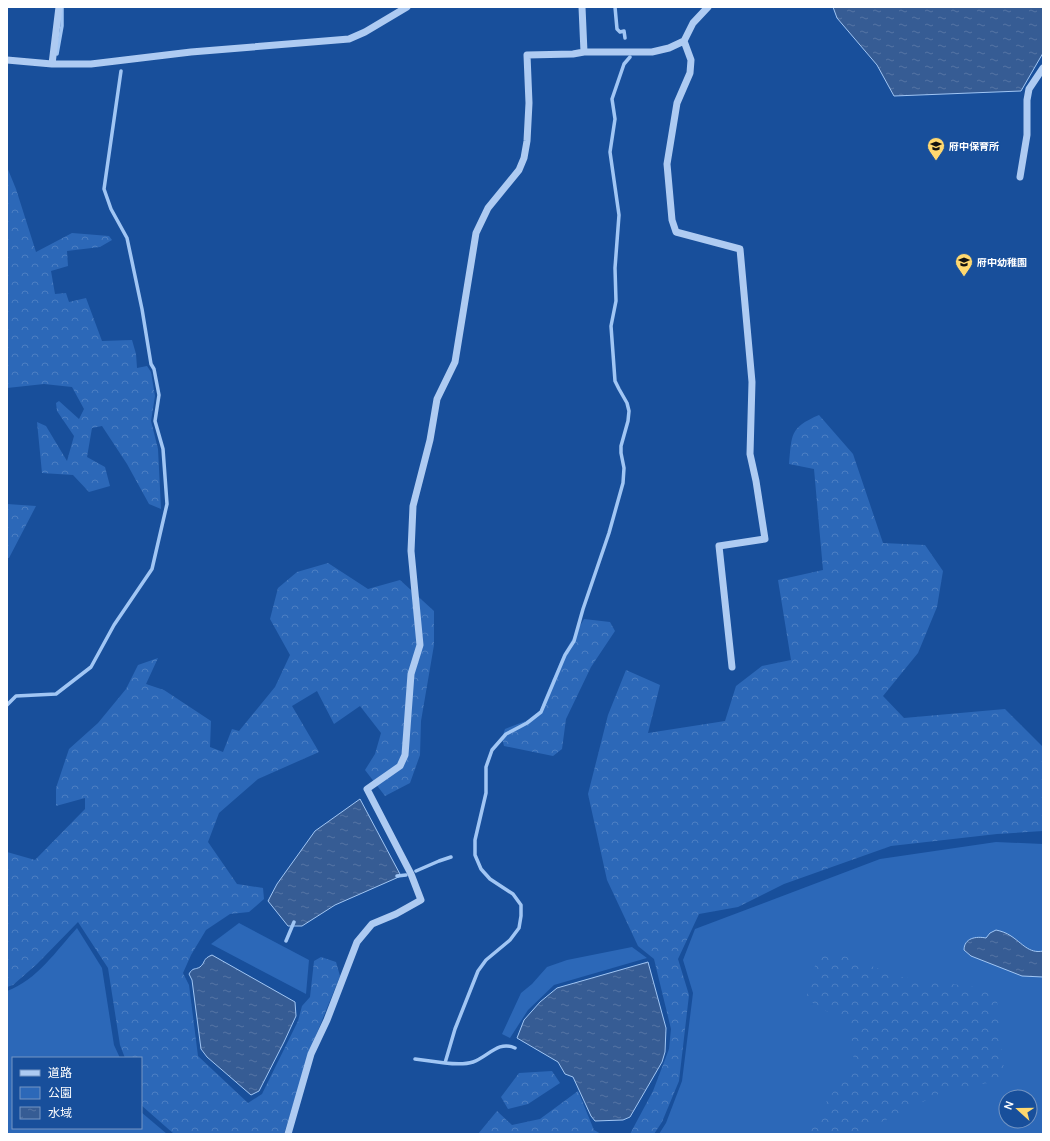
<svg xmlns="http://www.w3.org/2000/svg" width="1050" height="1141" font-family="Manrope,'Noto Sans JP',sans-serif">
  <defs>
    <pattern id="forest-crowns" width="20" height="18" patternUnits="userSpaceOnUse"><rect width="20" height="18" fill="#2c68b8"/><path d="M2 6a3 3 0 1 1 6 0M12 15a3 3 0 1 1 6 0" fill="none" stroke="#4c7fc3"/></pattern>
    <pattern id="water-ripples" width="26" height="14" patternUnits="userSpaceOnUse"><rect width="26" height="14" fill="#365c94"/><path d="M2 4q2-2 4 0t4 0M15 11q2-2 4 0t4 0" fill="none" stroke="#5474a4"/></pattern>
  </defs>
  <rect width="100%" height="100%" fill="#184f9b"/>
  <!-- green -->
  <path fill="#2c68b8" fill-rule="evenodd" d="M996,842L1043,844V1134H659L666,1123L682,1081L693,993L683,960L695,929L880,859ZM1006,1097H1030V1121H1006Z
    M239,923L309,960L306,994L211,944Z
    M77,928L102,968L114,1045L120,1058H13V1128H141V1112L167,1134H7V991C37,980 56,951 77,928Z
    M632,947L647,958L554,985L528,1010L510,1038L502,1034L521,993L532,984L547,967L567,960Z"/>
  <!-- forest -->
  <path fill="url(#forest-crowns)" d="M7,167L16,189L36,252L72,233L109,236L112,240L100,247L67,251L68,266L51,271L55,294L66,293L69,302L86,298L102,341L132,340L136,354L137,368L147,366L151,372L155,396L151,421L158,449L161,509L149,504L127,464L102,426L92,428L87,457L105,467L110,486L89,492L73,475L42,473L37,422L46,426L67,461L74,436L57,411L56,403L59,401L79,419L84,409L72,387L44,384L7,388Z
    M819,415L853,454L883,543L925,545L943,571L937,607L918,653L883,696L904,718L1005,709L1043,747V831L997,834L891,846L784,884L738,907L699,914L678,959L689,995L679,1081L662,1122L654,1134H630L653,1091L669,1049L671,1029L654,959L638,946L607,880L588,794L608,715L626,670L660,685L648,733L725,721L736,686L762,666L791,660L778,580L823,570L814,469L789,464C792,435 789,428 819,415Z
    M7,504L36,506L9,558H7Z
    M328,563L368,589L400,580L434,611V645L421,721L420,755L410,783L385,796L365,770L375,754L381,733L360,706L334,724L317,691L292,706L319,752L258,779L219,813L208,842L237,884L263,888L264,899L249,912L230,914L206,930L191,955L183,973L189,985L198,1056L248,1103L262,1094L298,1021L302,1006L310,997L314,961L321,957L336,962L340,976L310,1050L284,1134H174L141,1105V1058H125L120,1045L108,968L78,922L37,964L13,985L7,987V852L35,860L85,809V798L56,806V788L69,749L98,723L126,689L138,665L158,658L146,684L164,690L211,721L210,747L223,752L232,729L239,731L275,687L290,655L270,619L278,588L297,572Z
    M584,619L610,622L615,631L591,667L566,719L562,749L553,756L504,746L502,738L505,729L539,716L543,702L563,655Z
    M820,947L901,977L996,990L1005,1080L947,1090L857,1134H804L854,1062L850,1025L806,999Z
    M552,1071L560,1083L528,1104L508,1109L501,1097L519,1073Z
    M578,1091L594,1130L601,1134H478L497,1111L512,1125L540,1119Z"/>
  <!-- water -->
  <path fill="url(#water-ripples)" stroke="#a1c6f4" d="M833,7H1043V53L1021,91L894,96L877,65L837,18Z
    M360,799L401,876L335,905L302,926H288L268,901L277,884L315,831Z
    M996,930C1001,931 1007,933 1011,936C1022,943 1029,954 1043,951V977L1022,976L971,956L964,950C964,938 976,936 986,938L990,933Z
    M212,955L295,1002L296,1016L284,1042L259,1091L251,1095L207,1057L201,1049L192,980L189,974C193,967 195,970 200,967C206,962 202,959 212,955Z
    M648,962L666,1028L665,1052L662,1062L630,1117L623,1120L595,1121L591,1116L573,1077L565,1074L558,1062L517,1038L524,1020L540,1002L557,988Z"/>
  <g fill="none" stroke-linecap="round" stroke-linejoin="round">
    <!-- stream -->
    <path stroke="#a1c6f4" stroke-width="3.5" d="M615,7L617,29L620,32L624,31L625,38
      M57,54L62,26V7
      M7,705L16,696L56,694L91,667L114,625L152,569L167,504L163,449L155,421L159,395L154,369L151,364L142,309L127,238L111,209L104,189L121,71
      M416,871L439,861L451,857
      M397,876L406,875
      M286,941L294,922
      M415,1059L445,1063L455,1029L478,971L486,960L510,940L519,928L521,916V905L513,894L490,879L481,869L475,855V840L486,793V767L492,750L506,734L527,723L541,712L565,655L574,641L583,609L609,533L623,483L624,468L621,453V446L628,421L629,411L627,403L619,389L615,381L611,326L616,301L615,268L619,215L610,152L615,119L612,99L624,64L630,57
      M445,1063C454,1064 464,1065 473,1062C488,1057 498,1040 515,1048"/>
    <!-- minor -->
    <path stroke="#aecbf2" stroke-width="7" d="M582,7L584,52
      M684,41L693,23L708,7
      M7,60L52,64H91L191,52L349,39L365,32L407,7
      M52,64L59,7
      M1020,177L1027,135V100L1029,89L1043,68
      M288,1134L311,1054L327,1020L357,942L372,924L396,914L421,900L411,874L367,789L400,766L405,755L411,674L420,645L411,551L413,506L430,440L437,399L455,362L476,233L488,208L519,170L524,158L527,141L529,103L527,55L573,54L584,52H652L669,48L684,41L691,60L690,73L677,103L667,164L672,220L676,232L740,249L752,382L750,454L756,481L765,539L719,546L732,667"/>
  </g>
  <!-- icons -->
  <defs>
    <symbol id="school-pin" viewBox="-11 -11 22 30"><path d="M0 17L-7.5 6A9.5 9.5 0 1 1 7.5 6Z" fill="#ffd86f" stroke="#184f9b"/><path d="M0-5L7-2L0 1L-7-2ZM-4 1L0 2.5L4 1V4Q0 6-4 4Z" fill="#111"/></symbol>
  </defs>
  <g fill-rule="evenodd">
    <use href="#school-pin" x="926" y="136" width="20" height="27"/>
    <use href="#school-pin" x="954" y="252" width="20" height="27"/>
  </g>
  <g text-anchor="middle" stroke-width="3" stroke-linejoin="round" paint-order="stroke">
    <!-- poi labels -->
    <g font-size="10" font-weight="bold" fill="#fff" stroke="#184f9b" text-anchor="start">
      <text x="949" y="150">府中保育所</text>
      <text x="977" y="266">府中幼稚園</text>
    </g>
  </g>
  <!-- border -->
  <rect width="1050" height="1141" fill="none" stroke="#ffffff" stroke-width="16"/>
  <!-- legend -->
  <rect x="12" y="1057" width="130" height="72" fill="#184f9b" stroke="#7495c3"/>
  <rect x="20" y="1070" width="20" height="6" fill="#aecbf2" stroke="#7495c3"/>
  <text x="48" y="1077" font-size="12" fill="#ffffff">道路</text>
  <rect x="20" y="1087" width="20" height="12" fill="#2c68b8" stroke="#7495c3"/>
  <text x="48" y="1097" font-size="12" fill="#ffffff">公園</text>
  <rect x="20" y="1107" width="20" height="12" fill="url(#water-ripples)" stroke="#7495c3"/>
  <text x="48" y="1117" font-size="12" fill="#ffffff">水域</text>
  <!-- north arrow -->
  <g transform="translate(1018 1109) rotate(291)"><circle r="19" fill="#184f9b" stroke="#7495c3"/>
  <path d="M0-3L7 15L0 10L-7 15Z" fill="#ffd86f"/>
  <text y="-6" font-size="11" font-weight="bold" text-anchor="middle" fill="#ffffff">N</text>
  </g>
</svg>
